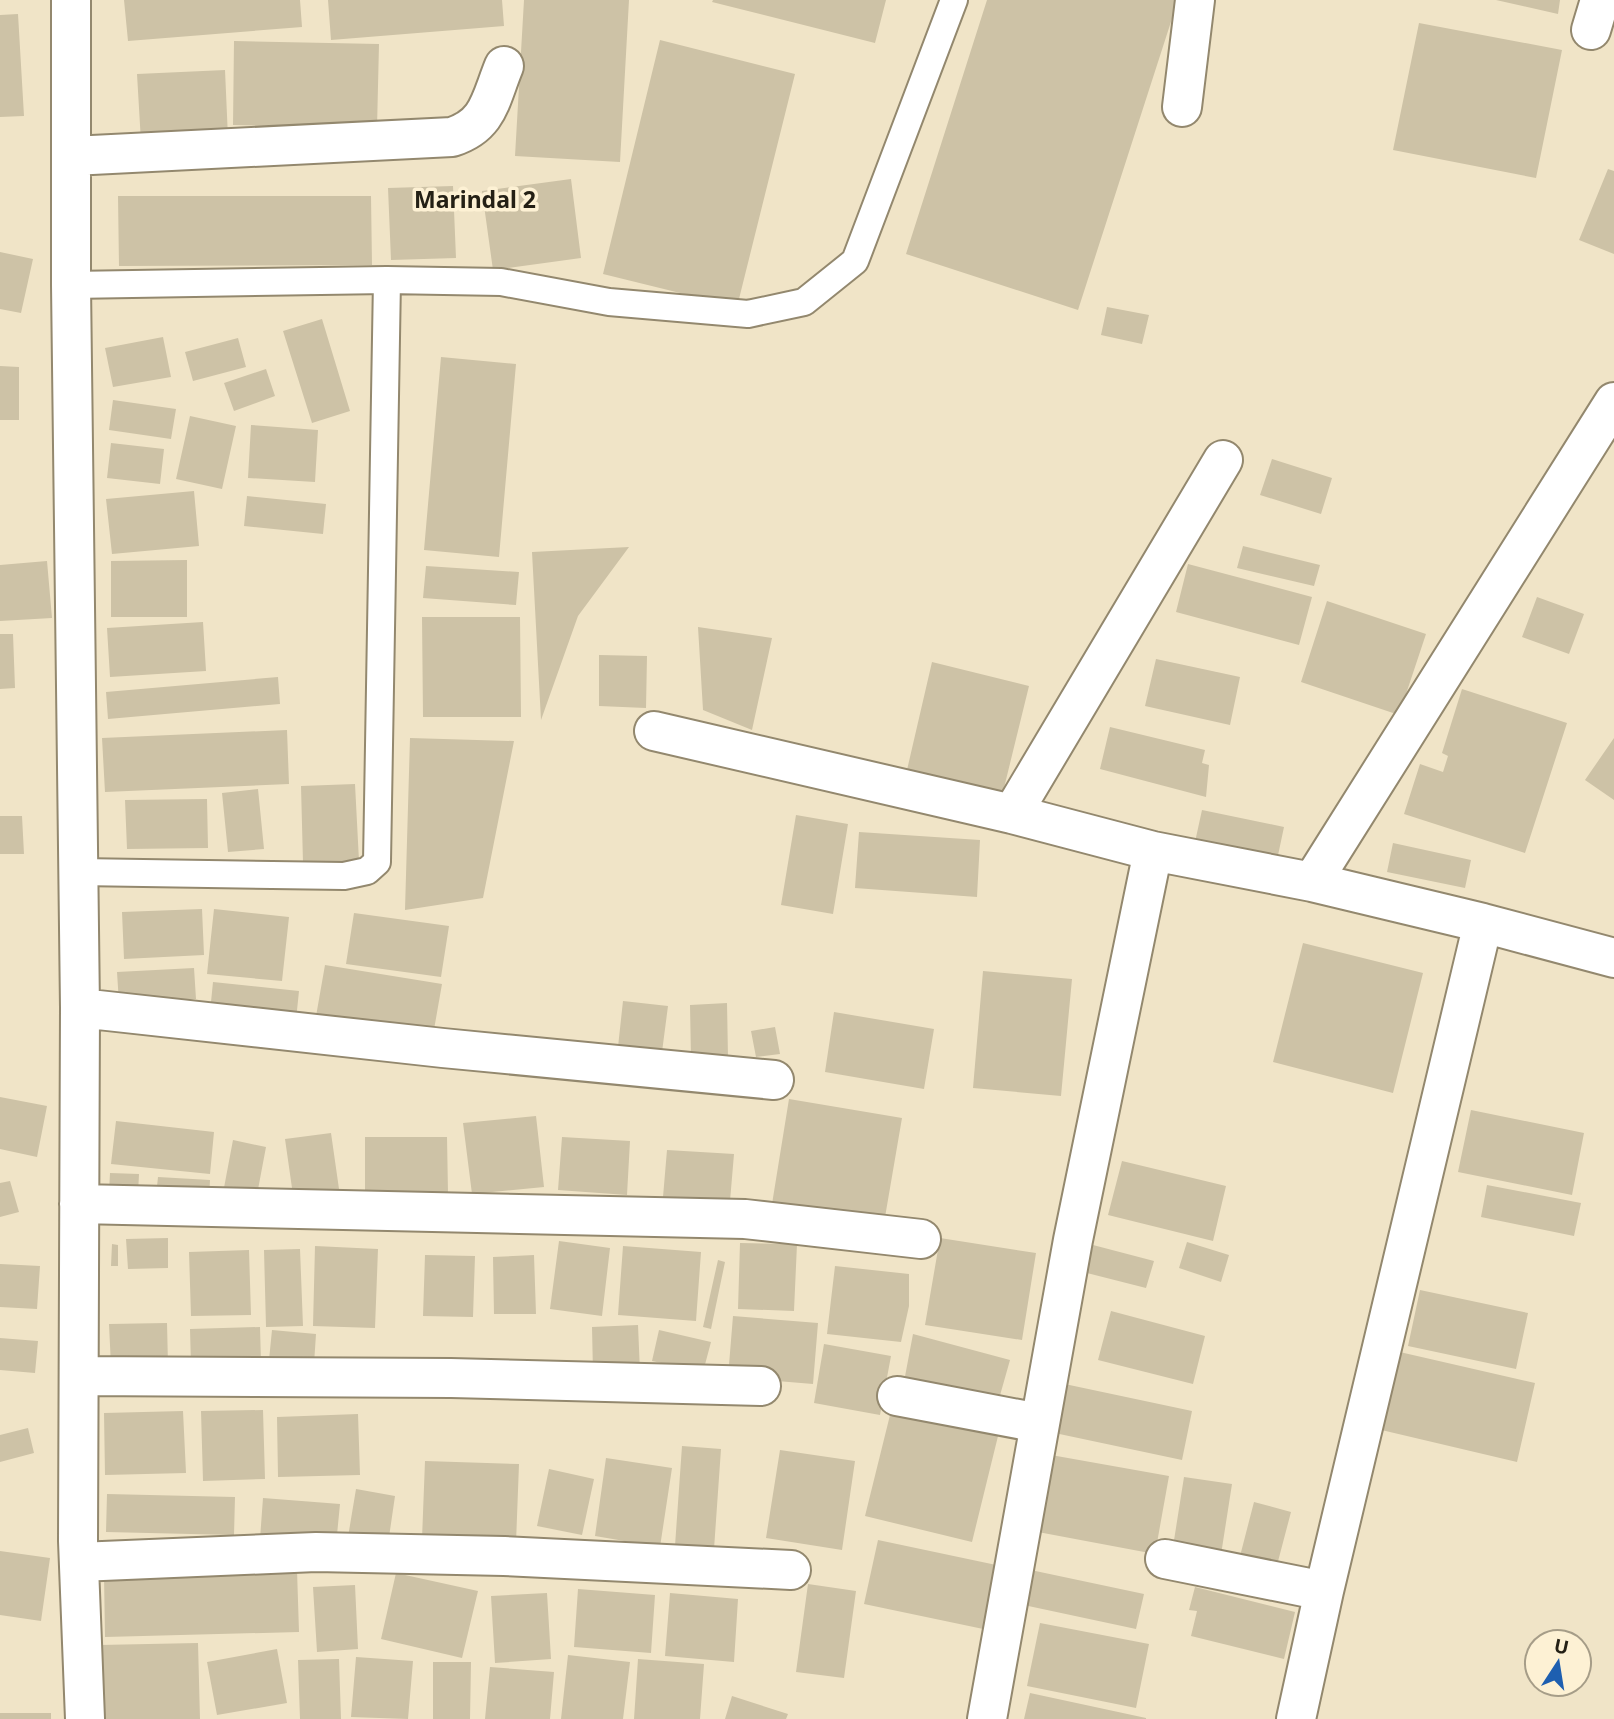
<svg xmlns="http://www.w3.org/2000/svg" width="1614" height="1719" font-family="'Noto Sans',sans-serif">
  <rect width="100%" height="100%" fill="#f0e4c7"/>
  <!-- building -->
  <path fill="#cdc2a6" d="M124,0H300L302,27L128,41Z
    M328,0H502L504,26L331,40Z
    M524,0H629L620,162L515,156Z
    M713,0H886L875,43L712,2Z
    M987,0H1178L1078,310L906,254Z
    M1496,0H1560L1558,14Z
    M18,14L24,116L0,117V15Z
    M1419,23L1562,50L1536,178L1393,150Z
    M660,40L795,74L737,307L603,274Z
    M234,41L379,44L377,128L233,125Z
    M225,70L228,138L141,142L137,74Z
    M1608,169L1614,171V254L1579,240Z
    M571,179L581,258L493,270L482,191Z
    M453,186L456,258L391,260L388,188Z
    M118,196H371L372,265L119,266Z
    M0,252L33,259L21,313L0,309Z
    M1107,307L1149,315L1142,344L1101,335Z
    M322,319L350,411L312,423L283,331Z
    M163,337L171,377L113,387L105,348Z
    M238,338L246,367L193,381L185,352Z
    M441,357L516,364L499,557L424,550Z
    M0,366L19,367V420H0Z
    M266,369L275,396L234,411L224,383Z
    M113,400L176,409L171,439L109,430Z
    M190,416L236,426L222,489L176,479Z
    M251,425L318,430L315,482L248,478Z
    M111,443L164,449L160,484L107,478Z
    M1272,459L1332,478L1321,514L1260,495Z
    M194,491L199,546L112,554L106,499Z
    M247,496L326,504L323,534L244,526Z
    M1243,546L1320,565L1314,586L1237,568Z
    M629,547L578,616L541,720L532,552Z
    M187,560V617H111V561Z
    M47,561L52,618L0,621V565Z
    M1188,564L1312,597L1299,645L1176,612Z
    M426,566L519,572L516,605L423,598Z
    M1537,597L1584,614L1569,654L1522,637Z
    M1327,601L1426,634L1399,715L1301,682Z
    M422,617H520L521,717H423Z
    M203,622L206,671L110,677L107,628Z
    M698,627L772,638L752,730L703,710Z
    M0,634H13L15,688L0,689Z
    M599,655L647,656L646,708L599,706Z
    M1156,659L1240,677L1230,725L1145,706Z
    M932,662L1029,686L1003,792L907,770Z
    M278,677L280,704L108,719L106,692Z
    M1462,689L1567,723L1525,853L1404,814L1420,764L1443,772L1448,756L1442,753Z
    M1110,727L1205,750L1202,763L1209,765L1206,797L1100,769Z
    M287,730L289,784L105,792L102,738Z
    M410,738L514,741L483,898L405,910Z
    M1614,738V800L1585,780Z
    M355,784L359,861L303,863L301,786Z
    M258,789L264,849L228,852L222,793Z
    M207,799L208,848L127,849L125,800Z
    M1202,810L1284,827L1277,860L1195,842Z
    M796,815L848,824L833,914L781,905Z
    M0,816H22L24,854H0Z
    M859,832L980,840L977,897L855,888Z
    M1393,843L1471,860L1465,888L1387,872Z
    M202,909L204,955L124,959L122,912Z
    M214,909L289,917L282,981L207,974Z
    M354,913L449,926L441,977L346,964Z
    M1303,943L1423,973L1393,1093L1273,1062Z
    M325,965L442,984L432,1041L315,1022Z
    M194,968L196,999L119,1003L117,972Z
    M983,971L1072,979L1061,1096L973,1088Z
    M213,982L299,991L296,1020L210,1012Z
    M623,1001L668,1006L662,1052L618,1047Z
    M727,1003L728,1057L691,1058L690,1005Z
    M834,1012L934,1029L924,1089L825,1072Z
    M775,1027L780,1054L756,1057L751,1031Z
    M0,1097L47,1106L37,1157L0,1149Z
    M789,1099L902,1118L884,1223L772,1204Z
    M1471,1110L1584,1133L1572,1195L1458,1172Z
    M536,1116L544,1187L472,1194L463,1123Z
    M116,1121L214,1132L210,1174L111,1164Z
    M331,1133L339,1189L293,1195L285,1139Z
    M365,1137H447L448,1193L365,1194Z
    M562,1137L630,1141L627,1195L558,1190Z
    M233,1140L266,1147L256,1200L223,1193Z
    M667,1150L734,1154L730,1201L663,1197Z
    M1122,1161L1226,1186L1213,1241L1108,1215Z
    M110,1173L139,1174L138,1194L109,1193Z
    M158,1177L210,1180L209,1200L156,1196Z
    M10,1181L19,1212L0,1217V1183Z
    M1487,1185L1581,1203L1574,1236L1481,1217Z
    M168,1238V1268L128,1269L126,1239Z
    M940,1238L1036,1253L1022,1340L925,1325Z
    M559,1241L610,1248L602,1316L550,1309Z
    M1187,1242L1229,1255L1221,1282L1179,1268Z
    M740,1243L797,1244L794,1311L738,1309Z
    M112,1244L118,1245V1266H111Z
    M1093,1245L1154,1261L1146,1288L1087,1273Z
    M315,1246L378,1249L375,1328L313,1326Z
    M623,1246L701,1252L696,1321L618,1315Z
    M300,1249L303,1326L266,1327L264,1250Z
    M249,1250L251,1315L191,1316L189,1252Z
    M425,1255L475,1256L473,1317L423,1316Z
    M534,1255L536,1314H494L493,1257Z
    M718,1260L725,1262L711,1329L703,1327Z
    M0,1264L40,1266L37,1309L0,1307Z
    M835,1266L909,1274V1306L901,1342L827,1334Z
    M1420,1290L1528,1313L1516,1369L1408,1346Z
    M1111,1311L1205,1336L1193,1384L1098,1360Z
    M733,1316L818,1323L813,1384L728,1377Z
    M167,1323L168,1365L111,1366L109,1324Z
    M638,1325L640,1372L593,1373L592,1327Z
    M260,1327L261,1363L191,1365L190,1329Z
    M272,1330L316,1334L314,1364L269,1360Z
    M659,1330L711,1342L703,1372L652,1361Z
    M913,1334L1010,1360L997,1406L903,1387Z
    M0,1338L38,1341L35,1373L0,1370Z
    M824,1344L891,1356L880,1415L814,1403Z
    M1391,1350L1535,1383L1517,1462L1373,1428Z
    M1060,1383L1192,1411L1182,1460L1050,1432Z
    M892,1407L999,1432L972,1542L865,1516Z
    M263,1410L265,1479L203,1481L201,1411Z
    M183,1411L186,1473L105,1475L104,1413Z
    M358,1414L360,1475L278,1477L277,1417Z
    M28,1428L34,1453L0,1462V1435Z
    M682,1446L721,1449L714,1549L675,1546Z
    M780,1450L855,1461L842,1550L766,1538Z
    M1051,1455L1169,1476L1155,1554L1038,1532Z
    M606,1458L672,1468L660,1547L595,1536Z
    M425,1461L519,1464L516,1543L422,1539Z
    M549,1469L594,1479L582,1535L537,1526Z
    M1184,1477L1232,1484L1220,1561L1172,1553Z
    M356,1489L395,1496L388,1544L348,1537Z
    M107,1494L235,1497L234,1535L106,1532Z
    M263,1498L340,1504L336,1545L260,1539Z
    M1254,1502L1291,1512L1276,1569L1239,1560Z
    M878,1540L1001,1566L988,1630L864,1604Z
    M0,1551L50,1558L41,1621L0,1615Z
    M1026,1569L1144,1594L1136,1629L1019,1604Z
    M297,1570L299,1632L105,1637L104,1575Z
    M396,1573L478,1591L462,1658L381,1639Z
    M808,1584L856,1591L844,1678L796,1672Z
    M355,1585L358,1649L317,1652L313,1587Z
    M1195,1587L1295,1612L1284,1659L1191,1636L1197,1611L1189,1610Z
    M578,1589L655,1595L651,1653L574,1647Z
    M547,1593L551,1659L495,1663L491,1596Z
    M670,1593L738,1599L734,1662L665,1656Z
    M1040,1623L1149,1644L1136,1708L1027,1686Z
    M198,1643L200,1719H101L99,1645Z
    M277,1649L287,1703L217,1715L207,1662Z
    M568,1655L630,1662L623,1719H561Z
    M356,1657L413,1661L408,1719L351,1717Z
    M339,1659L341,1719H300L298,1660Z
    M638,1659L704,1664L700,1719H634Z
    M433,1662H471L470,1719H433Z
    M490,1667L554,1672L550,1719H485Z
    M1030,1693L1146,1718V1719H1024Z
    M732,1696L788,1714L786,1719H725Z
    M0,1713H51V1719H0Z"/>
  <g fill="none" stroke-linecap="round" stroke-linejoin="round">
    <defs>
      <path id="lane" d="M71,285L387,280L501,282L609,302L748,314L804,302L855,261L954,0
        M79,872L344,876L367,871L377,862L387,280"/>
      <path id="street" d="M71,0V285L80,1008L78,1541L85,1719
        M1591,30L1600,0
        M1182,107L1195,0
        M72,156L452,137C489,125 490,100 504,66
        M654,731L1012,814L1153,851L1312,882L1483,923L1614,958
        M1012,814L1223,460
        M1312,882L1614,402
        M80,1008L443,1048L774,1080
        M79,1204L745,1219L921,1239
        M79,1376L451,1378L761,1386
        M897,1396L1039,1423
        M1165,1559L1324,1591
        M79,1562L316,1552L504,1556L791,1570
        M987,1719L1073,1240L1153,851
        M1296,1719L1324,1591L1483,923"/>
    </defs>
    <!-- lane casing -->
    <use href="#lane" stroke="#93886e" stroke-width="30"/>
    <!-- street casing -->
    <use href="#street" stroke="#93886e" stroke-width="42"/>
    <!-- lane -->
    <use href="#lane" stroke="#fff" stroke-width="26"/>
    <!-- street -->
    <use href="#street" stroke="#fff" stroke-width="38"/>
  </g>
  <g text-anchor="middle" stroke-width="7" stroke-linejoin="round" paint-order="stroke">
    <!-- quarter labels -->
    <g font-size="23" font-weight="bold" fill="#242015" stroke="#fdf1d4">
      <text x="475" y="208">Marindal 2</text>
    </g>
  </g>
  <!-- north arrow -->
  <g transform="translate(1558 1663) rotate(12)"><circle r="33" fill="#fdf1d4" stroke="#a69d88" stroke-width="2"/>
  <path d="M0-5L12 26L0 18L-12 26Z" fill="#1e5fb0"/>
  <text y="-10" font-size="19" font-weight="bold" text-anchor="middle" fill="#242015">U</text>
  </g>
</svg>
